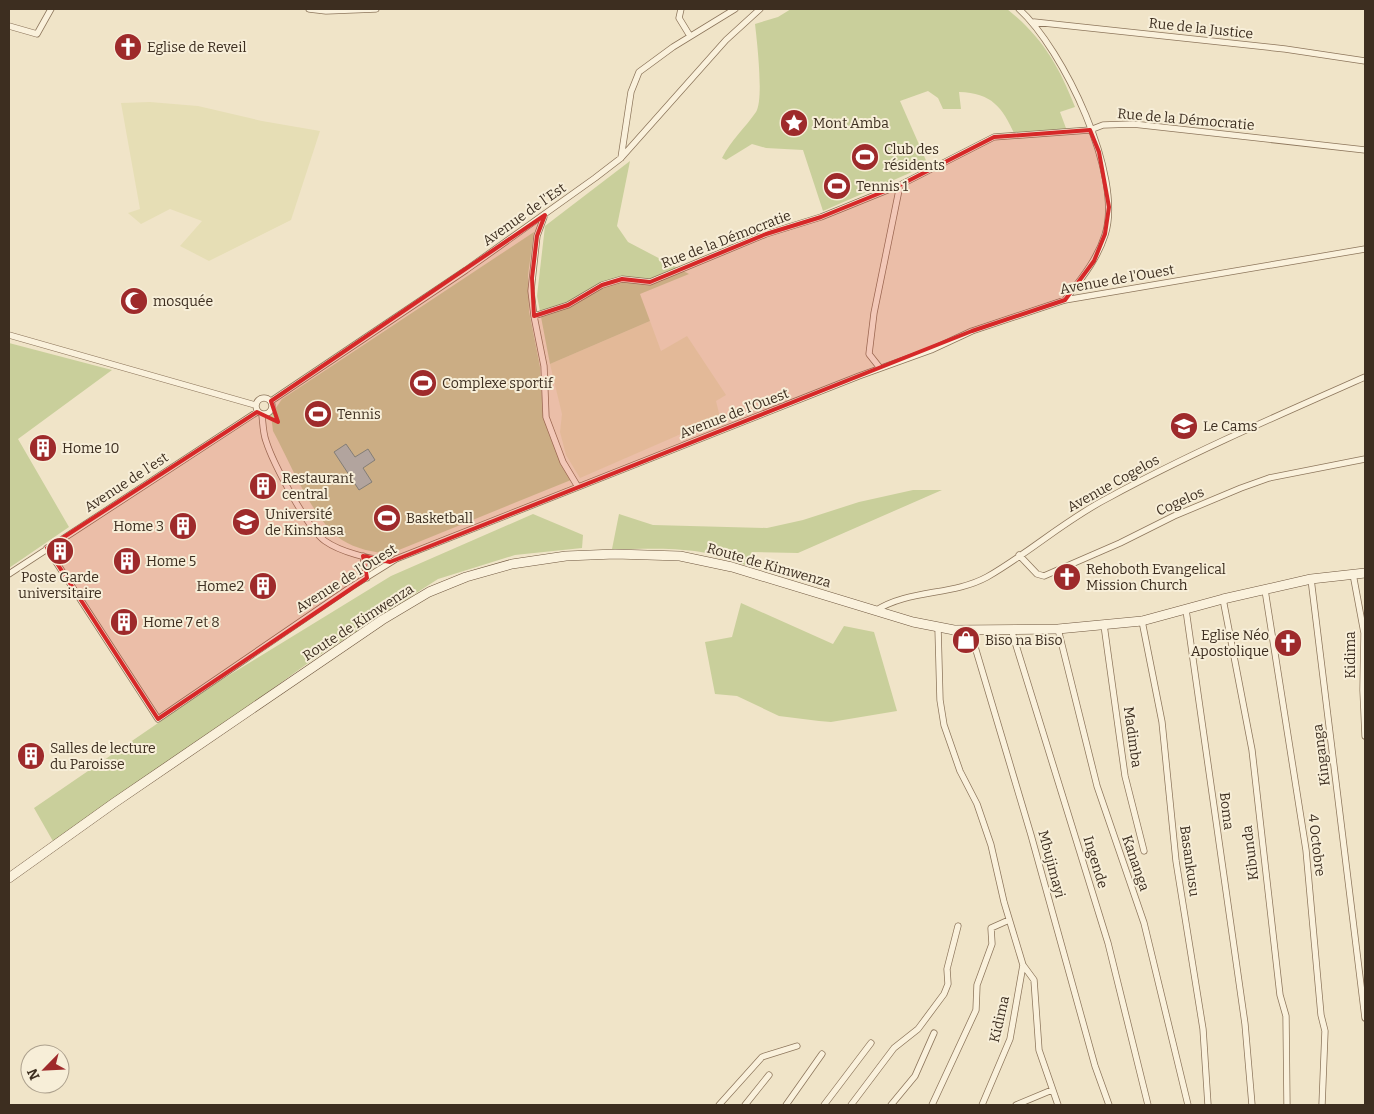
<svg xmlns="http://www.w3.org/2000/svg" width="1374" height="1114" font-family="Bitter,serif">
  <rect width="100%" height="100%" fill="#f0e4c8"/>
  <!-- farmland -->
  <path fill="#e6deb5" d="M150,102L198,106L262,121L320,131L291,220L209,261L180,246L202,221L170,209L141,224L128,213L140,209L121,103Z
    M650,321L661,351L687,336L726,395L716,401L720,417L580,478L566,455L560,432L562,414L550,364Z"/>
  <!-- green -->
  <path fill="#c9cf9b" d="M791,9H1007C1042,37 1059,66 1075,107L1060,112L1067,131L1015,135C1002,107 992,93 959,92L961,109H943L938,98L928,91L900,101L928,165L823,211L803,150L766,148L752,144L726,160L722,158C731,140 745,128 756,112C764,100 757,41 755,24L778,17Z
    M630,161L617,226L628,242L689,274L640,294L650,321L550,364L537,296L545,226Z
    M534,232L528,275L529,311L540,367L543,415L550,437L571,480L389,554C373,552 356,549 342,540C313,521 290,462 273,431L271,415L282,399Z
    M9,343L112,370L18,439L69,527L9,568Z
    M913,490H942L798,553L752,552L745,565C699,545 661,549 612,549L619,514L653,525L767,528L803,520L859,502Z
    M533,514L583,535L582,548L515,555L438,579L315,658L154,775L54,843L34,808L218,682L391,576Z
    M741,603L833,644L844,626L874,632L897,711L831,722L819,721L779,716L737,696L715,694L705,642L732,637Z"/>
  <!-- water -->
  <path fill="#a9c4bc" stroke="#6f938a" d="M346,444L355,457L368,449L375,460L363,468L372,482L359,490L334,452Z"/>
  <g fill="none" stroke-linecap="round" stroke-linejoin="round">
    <defs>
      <path id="street" d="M309,9L326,11L376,9
        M681,9L679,18L690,36
        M1019,9C1063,49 1124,176 1105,235C1097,260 1081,279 1065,300
        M1034,22L1285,49L1365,61
        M9,26L37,34L51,9
        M621,158L631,92L639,72L673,47L735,9
        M544,217L537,236L531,291L534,316L544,366L546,417L563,462L578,487
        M534,316L568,305L602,285L622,279L650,282L766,234L821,217L900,185L994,137L1090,130L1103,125L1133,124L1365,150
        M9,335L255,405
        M880,368L869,354L874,313L900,185
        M256 406a8 8 0 1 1 16 0a8 8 0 1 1-16 0Z
        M271,401L466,270L595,178L621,158L726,40L760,9
        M262,415C263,424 263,433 266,441C273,463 307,528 325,541C342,553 369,558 390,562
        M47,548L158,719L351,587L396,559L859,376L931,350L972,331L1065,300L1365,249
        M1019,555L1037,574L1044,576L1120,543L1174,516L1241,488L1269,478L1365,459
        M363,556L367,578
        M9,574L257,412
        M1353,574L1364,633L1363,690L1365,736
        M1311,579L1365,1018
        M1265,590L1306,850L1321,1015L1325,1031L1322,1105
        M1223,599L1252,750L1280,995L1286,1016L1287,1105
        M1186,610L1245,1024L1252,1105
        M875,611C909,589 952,596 987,577C1029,553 1065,520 1108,498C1191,453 1279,415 1365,377
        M1142,621L1162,722L1176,861L1203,1029L1208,1105
        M1104,625L1125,776L1144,851
        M938,628L940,700L944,725L960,771L977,804L991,845L1004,902L1023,965L1034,980L1039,1050L1058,1105
        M1011,629L1108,943L1148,1105
        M1058,629L1097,786L1144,923L1188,1105
        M970,630L1031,835L1095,1066L1109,1105
        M719,1105L762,1057L797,1046
        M745,1105L769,1075
        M786,1105L822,1054
        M824,1105L871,1043
        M851,1105L894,1048L918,1029L944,994L948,984L947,969L958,926
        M891,1105L915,1076L934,1033
        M932,1105L976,1010L977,985L992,944L991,928L1009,920
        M982,1105L1010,1039L1023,965
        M1016,1105L1052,1090"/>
      <path id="secondary" d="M9,878L114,803L382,620L429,592L466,577L512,564L566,556L615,554L680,556L732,567L913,622L954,630L1058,629L1142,621L1223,599L1311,579L1365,573"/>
    </defs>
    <!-- street casing -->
    <use href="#street" stroke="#8d765c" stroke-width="7"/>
    <!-- secondary casing -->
    <use href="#secondary" stroke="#6f573f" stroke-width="10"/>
    <!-- street -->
    <use href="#street" stroke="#faf1dc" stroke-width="5.5"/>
    <!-- secondary -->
    <use href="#secondary" stroke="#faf1dc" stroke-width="9"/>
  </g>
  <!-- marked area -->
  <path fill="#d62828" fill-opacity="0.2" stroke="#d62828" stroke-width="4" stroke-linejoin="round" d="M1090,130L1099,152L1109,207L1105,234L1094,261L1065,300L972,331L390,562L363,556L367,578L158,719L47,548L257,412L278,422L271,401L545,215L537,236L532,278L534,316L568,305L602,285L622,279L650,282L766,234L821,217L900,185L994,137Z"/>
  <!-- icons -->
  <defs>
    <symbol id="church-disc" viewBox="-11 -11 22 22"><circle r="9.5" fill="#9e2a2b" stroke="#f7eed8"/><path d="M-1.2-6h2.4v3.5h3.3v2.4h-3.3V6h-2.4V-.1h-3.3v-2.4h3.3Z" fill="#fff"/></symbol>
    <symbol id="sight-disc" viewBox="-11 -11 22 22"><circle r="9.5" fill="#9e2a2b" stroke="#f7eed8"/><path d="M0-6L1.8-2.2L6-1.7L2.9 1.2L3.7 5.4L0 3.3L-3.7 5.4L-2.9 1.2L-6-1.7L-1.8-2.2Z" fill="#fff"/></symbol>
    <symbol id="stadium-disc" viewBox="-11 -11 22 22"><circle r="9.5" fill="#9e2a2b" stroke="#f7eed8"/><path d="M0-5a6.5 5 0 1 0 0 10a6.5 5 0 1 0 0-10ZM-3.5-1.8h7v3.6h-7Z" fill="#fff"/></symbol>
    <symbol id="mosque-disc" viewBox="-11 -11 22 22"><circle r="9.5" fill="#9e2a2b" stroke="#f7eed8"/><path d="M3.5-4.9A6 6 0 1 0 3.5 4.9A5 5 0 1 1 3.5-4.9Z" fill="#fff"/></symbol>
    <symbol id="school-disc" viewBox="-11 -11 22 22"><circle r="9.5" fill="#9e2a2b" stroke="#f7eed8"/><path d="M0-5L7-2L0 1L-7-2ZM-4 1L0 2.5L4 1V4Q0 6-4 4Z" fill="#fff"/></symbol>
    <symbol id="building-disc" viewBox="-11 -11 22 22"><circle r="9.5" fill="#9e2a2b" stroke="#f7eed8"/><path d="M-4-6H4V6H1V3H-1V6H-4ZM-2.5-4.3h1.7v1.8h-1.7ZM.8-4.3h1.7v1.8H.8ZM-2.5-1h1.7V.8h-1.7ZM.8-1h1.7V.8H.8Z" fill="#fff"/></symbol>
    <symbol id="university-disc" viewBox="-11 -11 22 22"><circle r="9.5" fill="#9e2a2b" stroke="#f7eed8"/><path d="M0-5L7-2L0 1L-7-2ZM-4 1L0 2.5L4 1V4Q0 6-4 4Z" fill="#fff"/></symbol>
    <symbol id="shop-disc" viewBox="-11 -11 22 22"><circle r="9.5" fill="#9e2a2b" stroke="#f7eed8"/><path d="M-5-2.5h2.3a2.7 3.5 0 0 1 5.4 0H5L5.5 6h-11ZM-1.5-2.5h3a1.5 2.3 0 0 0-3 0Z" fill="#fff"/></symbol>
  </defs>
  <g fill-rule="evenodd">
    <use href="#church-disc" x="112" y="31" width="32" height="32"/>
    <use href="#sight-disc" x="778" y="107" width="32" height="32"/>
    <use href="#stadium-disc" x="849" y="141" width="32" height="32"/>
    <use href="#stadium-disc" x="821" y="170" width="32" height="32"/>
    <use href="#mosque-disc" x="118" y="285" width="32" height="32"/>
    <use href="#stadium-disc" x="407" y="367" width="32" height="32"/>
    <use href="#stadium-disc" x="302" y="398" width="32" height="32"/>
    <use href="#school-disc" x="1168" y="410" width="32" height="32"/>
    <use href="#building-disc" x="27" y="432" width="32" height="32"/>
    <use href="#building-disc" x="247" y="470" width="32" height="32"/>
    <use href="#stadium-disc" x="371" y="502" width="32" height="32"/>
    <use href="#university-disc" x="230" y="506" width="32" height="32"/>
    <use href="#building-disc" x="167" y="510" width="32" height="32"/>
    <use href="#building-disc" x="44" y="535" width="32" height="32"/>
    <use href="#building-disc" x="111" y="545" width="32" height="32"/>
    <use href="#church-disc" x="1051" y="561" width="32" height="32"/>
    <use href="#building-disc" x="247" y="570" width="32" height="32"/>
    <use href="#building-disc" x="108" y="606" width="32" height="32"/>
    <use href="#shop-disc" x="950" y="624" width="32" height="32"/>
    <use href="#church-disc" x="1272" y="627" width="32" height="32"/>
    <use href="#building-disc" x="15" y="740" width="32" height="32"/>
  </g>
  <g text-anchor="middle" stroke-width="4" stroke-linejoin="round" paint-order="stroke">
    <!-- street labels -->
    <g font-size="14" fill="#3d2e20" stroke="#f7eed8">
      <text transform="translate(1201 28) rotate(6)" y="5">Rue de la Justice</text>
      <text transform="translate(1186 119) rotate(5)" y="5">Rue de la Démocratie</text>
      <text transform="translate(524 214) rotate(-35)" y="5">Avenue de l'Est</text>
      <text transform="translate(726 239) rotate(-21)" y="5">Rue de la Démocratie</text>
      <text transform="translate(1117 279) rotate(-10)" y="5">Avenue de l'Ouest</text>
      <text transform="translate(734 413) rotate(-21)" y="5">Avenue de l'Ouest</text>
      <text transform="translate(126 482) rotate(-33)" y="5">Avenue de l'est</text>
      <text transform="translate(1113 483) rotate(-29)" y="5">Avenue Cogelos</text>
      <text transform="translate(1180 501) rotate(-24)" y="5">Cogelos</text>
      <text transform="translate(769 565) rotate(16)" y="5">Route de Kimwenza</text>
      <text transform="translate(346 578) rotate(-32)" y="5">Avenue de l'Ouest</text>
      <text transform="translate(358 622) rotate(-33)" y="5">Route de Kimwenza</text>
      <text transform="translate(1350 655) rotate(-90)" y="5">Kidima</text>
      <text transform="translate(1133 737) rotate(82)" y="5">Madimba</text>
      <text transform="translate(1321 755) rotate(-97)" y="5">Kinganga</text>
      <text transform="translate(1227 811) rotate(83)" y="5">Boma</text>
      <text transform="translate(1317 845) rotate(83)" y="5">4 Octobre</text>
      <text transform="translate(1250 853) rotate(-97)" y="5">Kibunda</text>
      <text transform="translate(1190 861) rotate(82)" y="5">Basankusu</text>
      <text transform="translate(1096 862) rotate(73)" y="5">Ingende</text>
      <text transform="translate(1136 863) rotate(71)" y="5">Kananga</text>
      <text transform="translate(1052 864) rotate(75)" y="5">Mbujimayi</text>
      <text transform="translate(999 1019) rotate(-77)" y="5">Kidima</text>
    </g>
    <!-- poi labels -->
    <g font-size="14" fill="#3d2e20" stroke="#f7eed8" text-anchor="start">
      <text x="147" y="52">Eglise de Reveil</text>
      <text x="813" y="128">Mont Amba</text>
      <text x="884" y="154">Club des<tspan x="884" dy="16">résidents</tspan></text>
      <text x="856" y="191">Tennis 1</text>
      <text x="153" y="306">mosquée</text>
      <text x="442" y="388">Complexe sportif</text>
      <text x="337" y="419">Tennis</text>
      <text x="1203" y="431">Le Cams</text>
      <text x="62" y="453">Home 10</text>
      <text x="282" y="483">Restaurant<tspan x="282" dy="16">central</tspan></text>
      <text x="265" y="519">Université<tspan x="265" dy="16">de Kinshasa</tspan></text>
      <text x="406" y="523">Basketball</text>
      <text x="164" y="531" text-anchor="end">Home 3</text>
      <text x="146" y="566">Home 5</text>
      <text x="1086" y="574">Rehoboth Evangelical<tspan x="1086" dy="16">Mission Church</tspan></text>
      <text x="60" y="582" text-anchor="middle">Poste Garde<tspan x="60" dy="16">universitaire</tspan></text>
      <text x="244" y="591" text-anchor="end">Home2</text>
      <text x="143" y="627">Home 7 et 8</text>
      <text x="1269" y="640" text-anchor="end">Eglise Néo<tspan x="1269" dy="16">Apostolique</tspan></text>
      <text x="985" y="645">Biso na Biso</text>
      <text x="50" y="753">Salles de lecture<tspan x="50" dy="16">du Paroisse</tspan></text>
    </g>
  </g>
  <!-- border -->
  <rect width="1374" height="1114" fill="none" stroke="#3d2e20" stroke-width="20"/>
  <!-- north arrow -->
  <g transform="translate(45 1069) rotate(246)"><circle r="24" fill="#f7eed8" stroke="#ada18e"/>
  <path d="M0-4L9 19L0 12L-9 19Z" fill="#9e2a2b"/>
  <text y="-8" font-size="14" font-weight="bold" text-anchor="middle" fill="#3d2e20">N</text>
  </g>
</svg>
